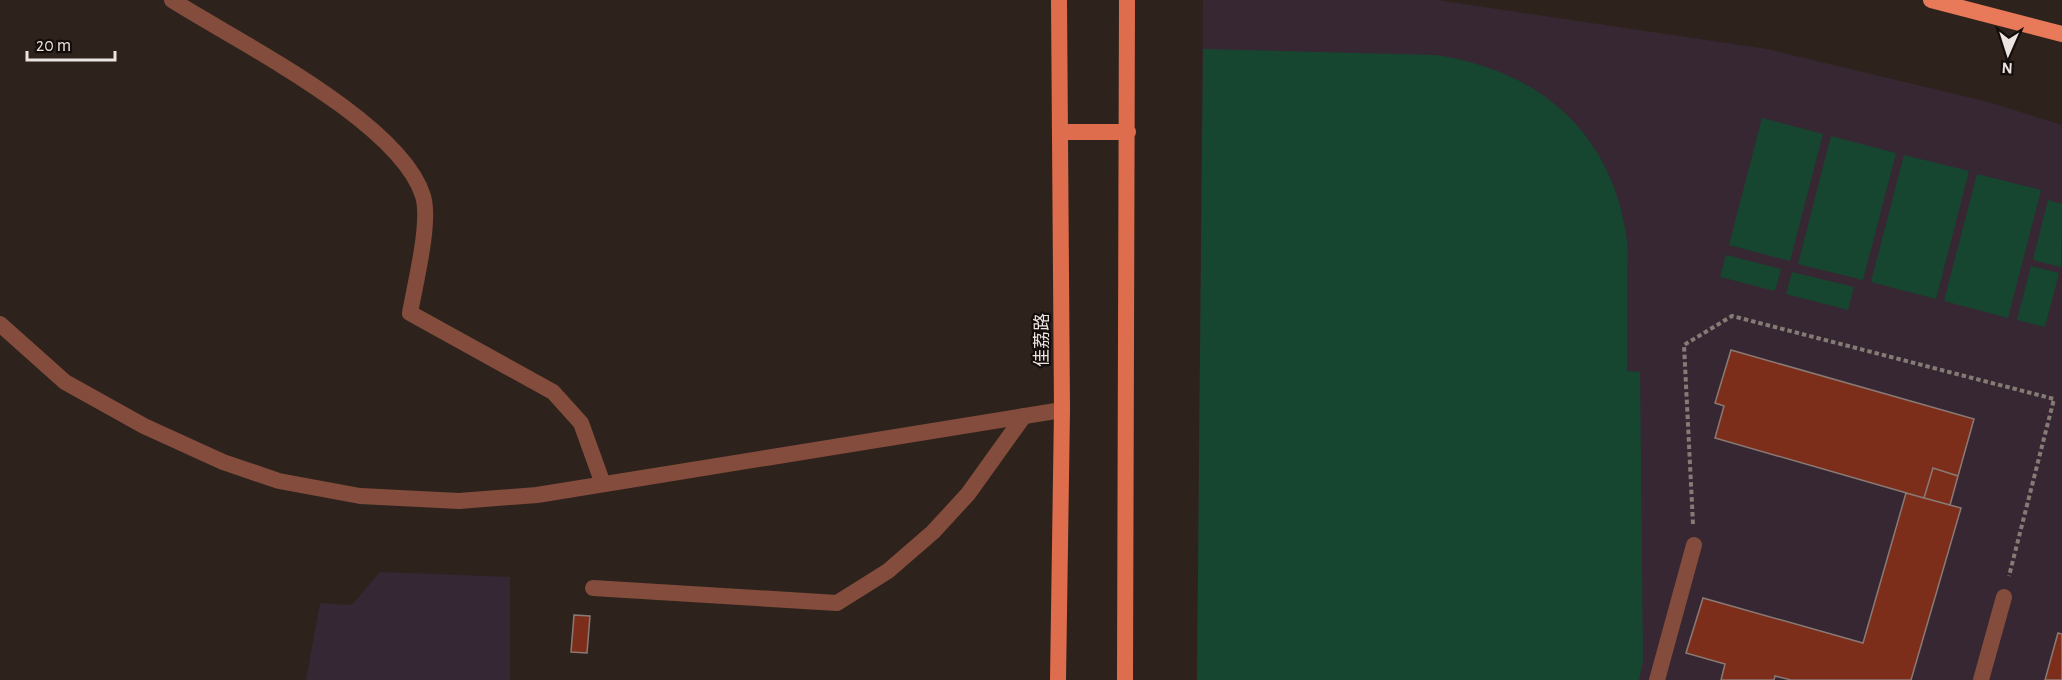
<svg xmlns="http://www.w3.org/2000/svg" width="2062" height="680" font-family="'Alegreya Sans','Noto Sans SC',sans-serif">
  <rect width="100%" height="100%" fill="#2e231c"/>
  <!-- industrial -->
  <path fill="#362734" d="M380,572L510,577V680H306L320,603L352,605Z"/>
  <!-- education -->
  <path fill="#362733" d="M1203,0H1436L1767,49L1988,102L2062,125V680H1197Z"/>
  <!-- green -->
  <path fill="#174630" d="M1203,49L1436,55C1537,70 1610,130 1626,234C1629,249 1627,265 1627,280C1627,311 1627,341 1627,371L1640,372L1643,661L1639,680H1197Z
    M1762,118L1823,134L1790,261L1729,245Z
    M1831,136L1896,153L1863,280L1798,264Z
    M1904,155L1969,171L1936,299L1871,282Z
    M1977,174L2041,190L2008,318L1944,301Z
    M2048,200L2062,204L2061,267L2033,260Z
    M1726,255L1781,269L1775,291L1720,277Z
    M2031,266L2059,273L2045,327L2017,320Z
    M1792,272L1854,287L1848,310L1786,294Z"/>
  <!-- building -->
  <path fill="#7d2e1a" stroke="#8a7a75" stroke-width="1.5" d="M1731,350L1974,419L1958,476L1933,468L1924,498L1715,438L1724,406L1715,403Z
    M1933,468L1958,476L1950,505L1924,498Z
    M1906,493L1961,508L1911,680H1791L1775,676L1774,680H1721L1725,664L1686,653L1703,598L1863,643Z
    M574,615L590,616L587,653L571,652Z
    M2058,633L2062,634V680H2045Z"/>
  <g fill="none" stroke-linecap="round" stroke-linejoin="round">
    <!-- path -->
    <path stroke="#857b75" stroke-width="4" stroke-dasharray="4.5 3" stroke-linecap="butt" d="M1693,524L1684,345L1732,316L2054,399L2009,576"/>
    <!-- service -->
    <path stroke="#834c3c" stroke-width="16" d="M172,0C238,42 400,122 423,196C431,222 415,284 410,313L553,392L581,423L603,484
      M593,588L837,603L888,571L933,532L968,494L1024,416
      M1657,680L1694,545
      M1981,680L2004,597"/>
    <!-- minor -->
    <path stroke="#834c3c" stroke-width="16" d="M0,324L65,382L144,426L223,462L279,481L360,496L459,501L537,495L1062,410"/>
    <!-- primary -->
    <path stroke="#de6d4d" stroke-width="16" d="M1061,132H1128
      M1058,680L1062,410L1059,0
      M1125,680L1127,0"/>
    <!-- trunk -->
    <path stroke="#e87a5a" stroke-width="16" d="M1931,0L2062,34"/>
  </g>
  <g text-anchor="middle" stroke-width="4.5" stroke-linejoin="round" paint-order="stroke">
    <!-- street labels -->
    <g font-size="18" fill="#ece4e0" stroke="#130d0b">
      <text transform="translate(1042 340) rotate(-90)" y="6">佳荔路</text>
    </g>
  </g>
  <!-- north arrow -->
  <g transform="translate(2008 54) rotate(183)" stroke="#130d0b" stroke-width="4.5" paint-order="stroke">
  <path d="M0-4.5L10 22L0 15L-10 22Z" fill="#ece4e0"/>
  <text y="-9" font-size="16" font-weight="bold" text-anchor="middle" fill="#ece4e0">N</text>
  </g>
  <!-- scale -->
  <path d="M27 51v9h88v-9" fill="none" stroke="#ece4e0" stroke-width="3"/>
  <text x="36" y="51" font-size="18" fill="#ece4e0" stroke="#130d0b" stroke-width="4.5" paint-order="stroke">20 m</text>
</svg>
